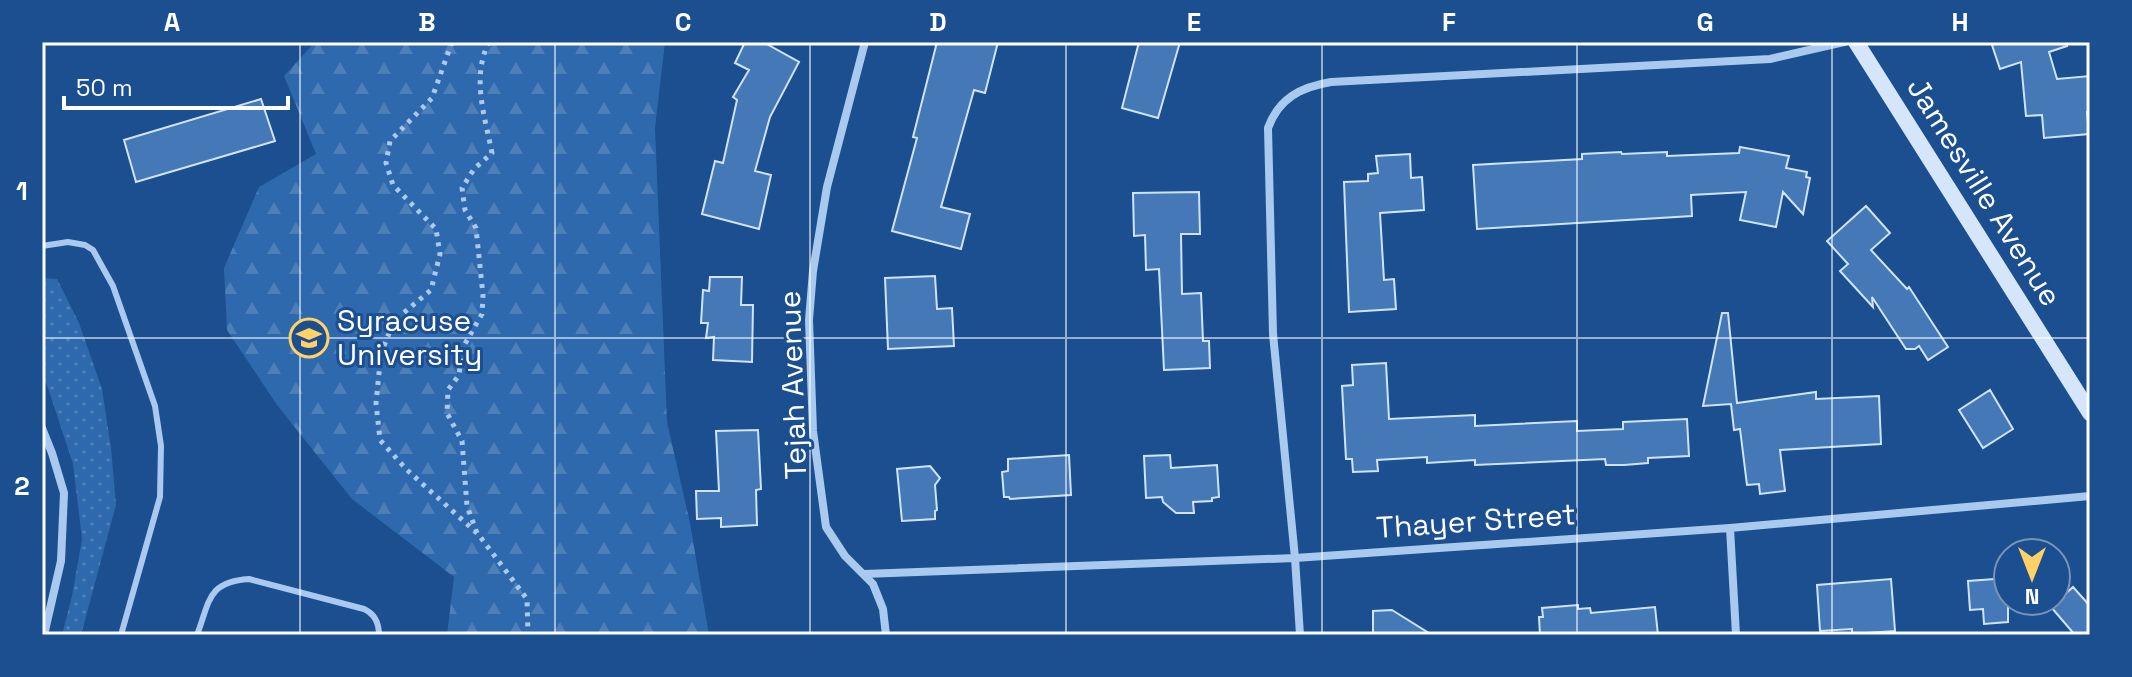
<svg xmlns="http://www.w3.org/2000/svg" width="2132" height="677" font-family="'Space Grotesk',sans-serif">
  <defs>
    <pattern id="grass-dots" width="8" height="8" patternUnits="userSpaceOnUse" patternTransform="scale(2)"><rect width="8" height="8" fill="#2e69ad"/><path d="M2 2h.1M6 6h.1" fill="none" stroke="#4d80b9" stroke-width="1.8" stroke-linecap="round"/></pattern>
    <pattern id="forest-firs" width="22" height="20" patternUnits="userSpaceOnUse" patternTransform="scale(2)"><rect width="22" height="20" fill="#2e69ad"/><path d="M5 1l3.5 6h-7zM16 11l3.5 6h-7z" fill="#4d80b9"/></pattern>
  </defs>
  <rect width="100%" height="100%" fill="#1b4f8f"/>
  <!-- grass -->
  <path fill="url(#grass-dots)" d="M44,278L57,279L79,323L102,389L111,448L116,505L81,635H62L72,596L82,539L73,464L47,385L42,379V279Z"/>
  <!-- forest -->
  <path fill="url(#forest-firs)" d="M315,42H665L655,128L667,422L690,523L709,635H447L454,577L352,499L277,405L227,330L224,268L259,187L316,154L284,76Z"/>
  <!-- building -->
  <path fill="#4478b7" stroke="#cfe3fa" stroke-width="2" d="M745,42H763L799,62L770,117L755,171L771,175L759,229L702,214L715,161L723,163L737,100L733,97L749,70L735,63Z
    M937,42H998L985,93L974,90L941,207L970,214L961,249L892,231L917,138L913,137Z
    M1139,42H1180L1158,118L1122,108Z
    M1991,42H2066L2067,46L2049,52L2057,79L2090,76V111L2087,112L2089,134L2044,138L2042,115L2026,116L2021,62L2000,69Z
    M261,99L275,141L136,182L124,140Z
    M1740,147L1789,156L1786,168L1807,172L1806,177L1810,178L1803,214L1783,192L1776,227L1740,220L1746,192L1691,195L1692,216L1477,229L1473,165L1582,159V154L1621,152L1622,154L1667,152V156L1739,153Z
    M1410,154L1411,178L1422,177L1424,210L1380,213L1384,280L1394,279L1396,309L1349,312L1344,182L1368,181V174L1378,173L1376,156Z
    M1199,192L1200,234H1181L1182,294L1201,293L1203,341H1209L1210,368L1164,370L1159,269L1146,270L1145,235L1134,236L1133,193Z
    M1866,206L1890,233L1871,250L1907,289L1909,287L1948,347L1928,360L1919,346L1915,349H1906L1872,297L1873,307L1840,271L1848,264L1827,241Z
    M935,276L937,309L952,308L954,346L888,349L885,278Z
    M710,277H742L741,305H753L752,362L713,360L714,337L706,338L708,323H701L703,290L709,291Z
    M1722,313H1728L1737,403L1816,392V399L1879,396L1881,444L1780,450L1785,491L1760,494L1759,484L1747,485L1740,429L1734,430L1731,404L1703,406Z
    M1386,363L1389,419L1475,415V426L1577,421V431L1623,429V422L1687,419L1689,456L1648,458V463L1624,465H1606L1605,459L1475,465V460L1427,463V457L1377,460L1378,471L1353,472L1352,459H1346L1342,386L1353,385L1352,365Z
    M1990,390L2013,429L1983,448L1959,410Z
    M758,430L761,489L756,490L757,525L721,527V518L697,519L696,491H719L716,431Z
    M1069,455L1071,495L1010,499L1009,497H1004L1002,472L1008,471V459Z
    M1170,455L1171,468L1217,465L1219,497L1212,498V501L1193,502L1194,513H1176L1163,502L1162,497L1146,498L1144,456Z
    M930,466L940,478L935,485L937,510L935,511V519L902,521L897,469Z
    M2008,578V622L1984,624L1983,609L1970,610L1968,581Z
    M1891,579L1895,631L1852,634V629L1820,631L1817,585Z
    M2073,587L2090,606V635H2075L2051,607Z
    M1578,605V609L1590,608L1591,613L1655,607L1658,635H1540L1539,617H1543L1542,608Z
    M1392,610L1432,635H1373V611Z"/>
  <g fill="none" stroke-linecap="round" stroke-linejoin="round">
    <!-- path -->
    <path stroke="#a9c9ee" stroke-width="5" stroke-dasharray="4 6" stroke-linecap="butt" d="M452,42L432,98L390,141L386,163L393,185L436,229L440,254L431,290L394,321L381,353L376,403L380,440L407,470L478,534L527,599L528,635
      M477,533L467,506L462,441L447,413L448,390L459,375L462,349L482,314L483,295L476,228L465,210L462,188L474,169L492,153C485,117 471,77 489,42"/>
    <!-- lane -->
    <path stroke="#a9c9ee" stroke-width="6" d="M42,246L68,242L85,245L93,250L113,286L155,406L161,446L160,497L121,635
      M197,635C210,601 207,582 249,579L364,609C375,614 379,623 379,635"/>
    <!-- street -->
    <path stroke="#a9c9ee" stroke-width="8" d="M865,42L827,187L813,271L809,320L813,431L826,527L845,556L873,584L883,609L886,635
      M42,428L52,453L64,493L61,561L44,635
      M1730,528L1736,635
      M864,574L1295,558L1730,528L2090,496
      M1300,635L1295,558L1273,334L1268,128C1279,98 1301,87 1331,82L1770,59L1844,42"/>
    <!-- secondary -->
    <path stroke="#d6e6fa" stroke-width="16" d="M1856,42L2090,413"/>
  </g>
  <!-- grid -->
  <path fill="none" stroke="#fff" stroke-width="2" stroke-opacity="0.55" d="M300,42V635M555,42V635M810,42V635M1066,42V635M1322,42V635M1577,42V635M1832,42V635M42,338H2090"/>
  <!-- icons -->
  <defs>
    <symbol id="university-ring" viewBox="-11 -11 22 22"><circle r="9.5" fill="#1b4f8f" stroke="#ffd166" stroke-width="1.5"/><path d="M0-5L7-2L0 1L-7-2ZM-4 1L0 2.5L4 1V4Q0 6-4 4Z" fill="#ffd166"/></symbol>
  </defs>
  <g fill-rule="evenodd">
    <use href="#university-ring" x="287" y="316" width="44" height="44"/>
  </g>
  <g text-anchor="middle" stroke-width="6" stroke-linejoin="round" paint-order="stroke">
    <!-- street labels -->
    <g font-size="30" fill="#fff" stroke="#1b4f8f">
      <text transform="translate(1984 192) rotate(58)" y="10">Jamesville Avenue</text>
      <text transform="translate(793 385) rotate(-92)" y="10">Tejah Avenue</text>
      <text transform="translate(1476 521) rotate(-4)" y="10">Thayer Street</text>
    </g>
    <!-- poi labels -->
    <g font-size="30" fill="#fff" stroke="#1b4f8f" text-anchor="start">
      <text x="337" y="331">Syracuse<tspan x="337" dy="34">University</tspan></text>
    </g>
  </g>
  <!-- border -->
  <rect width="2132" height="677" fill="none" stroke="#1b4f8f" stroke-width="88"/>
  <!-- north arrow -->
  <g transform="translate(2032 577) rotate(180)"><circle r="38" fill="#1b4f8f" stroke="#7695bc" stroke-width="2"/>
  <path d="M0-6L14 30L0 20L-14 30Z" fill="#ffd166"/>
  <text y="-12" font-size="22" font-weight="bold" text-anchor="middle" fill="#ffffff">N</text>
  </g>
  <!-- scale -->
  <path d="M64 96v12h224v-12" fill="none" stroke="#ffffff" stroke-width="4"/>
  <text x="76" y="96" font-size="24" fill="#ffffff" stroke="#1b4f8f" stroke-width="6" paint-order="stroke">50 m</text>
  <rect x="44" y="44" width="2044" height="589" fill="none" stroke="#fff" stroke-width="3"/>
  <g font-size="26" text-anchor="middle" font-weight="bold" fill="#fff">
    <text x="172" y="31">A</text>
    <text x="427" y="31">B</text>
    <text x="683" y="31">C</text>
    <text x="938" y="31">D</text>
    <text x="1194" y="31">E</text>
    <text x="1449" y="31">F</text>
    <text x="1705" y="31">G</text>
    <text x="1960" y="31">H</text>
    <text x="22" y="200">1</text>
    <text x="22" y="495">2</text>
  </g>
</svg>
